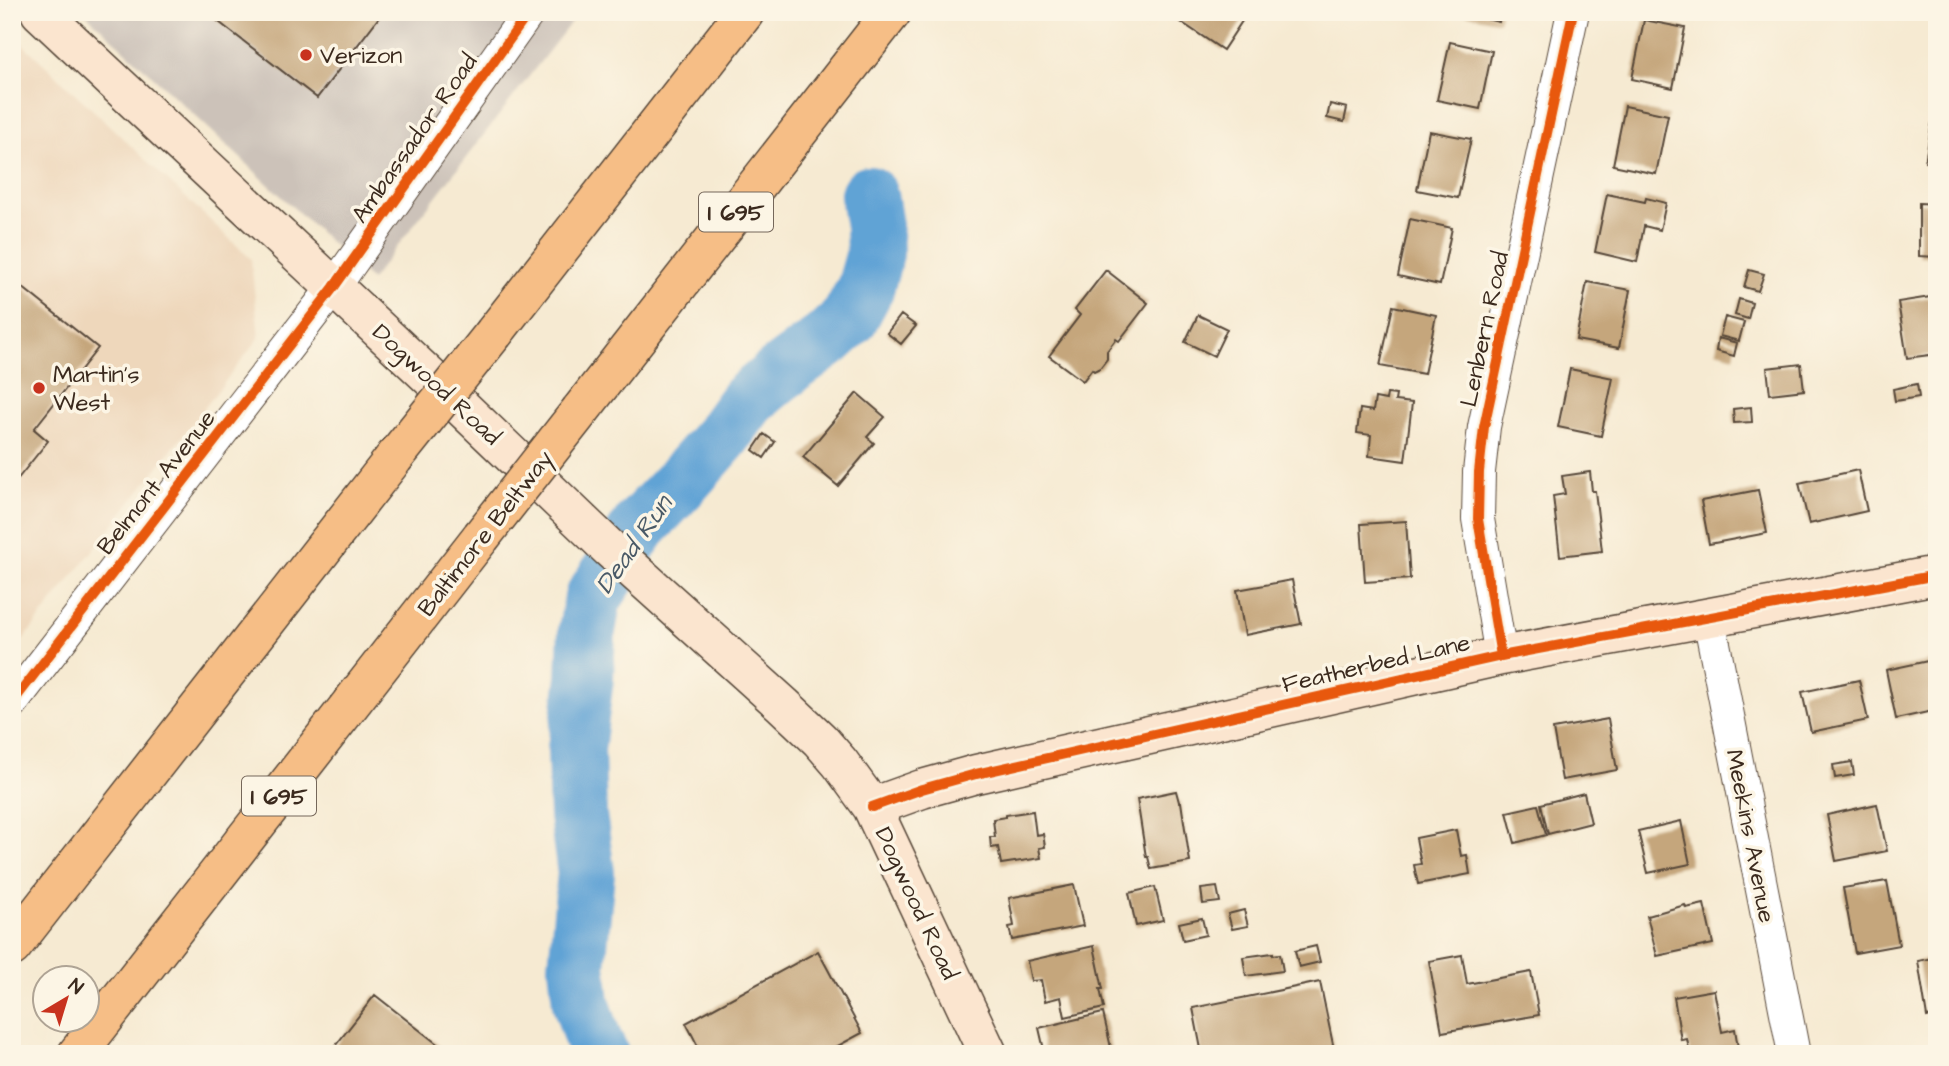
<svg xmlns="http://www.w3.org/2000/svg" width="1949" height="1066" font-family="'Architects Daughter',sans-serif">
  <rect width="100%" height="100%" fill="#fcf5e5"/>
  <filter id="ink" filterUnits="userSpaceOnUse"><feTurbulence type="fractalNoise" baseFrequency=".0143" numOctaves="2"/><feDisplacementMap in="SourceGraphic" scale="14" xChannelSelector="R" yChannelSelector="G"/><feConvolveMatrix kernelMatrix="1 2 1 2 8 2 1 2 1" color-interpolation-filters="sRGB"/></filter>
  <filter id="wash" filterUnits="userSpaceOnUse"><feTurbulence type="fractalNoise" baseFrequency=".00686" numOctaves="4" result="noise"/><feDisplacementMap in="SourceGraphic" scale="28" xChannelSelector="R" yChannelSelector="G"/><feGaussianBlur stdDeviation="1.57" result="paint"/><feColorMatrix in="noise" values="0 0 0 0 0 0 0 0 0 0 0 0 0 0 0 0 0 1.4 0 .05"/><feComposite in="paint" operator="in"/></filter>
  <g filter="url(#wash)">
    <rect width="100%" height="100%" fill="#f6ead2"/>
    <!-- built -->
    <path fill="#eed7bb" d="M12,34L251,259L259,338L12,654Z"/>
    <!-- industrial -->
    <path fill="#ccc2b9" d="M84,12H579L371,280Z"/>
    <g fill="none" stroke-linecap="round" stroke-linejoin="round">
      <!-- river -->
      <path stroke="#60a3d5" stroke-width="58" d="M600,1054L593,1040L581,1002L577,966L586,873L578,815L576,749L585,678L587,630L593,598L640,526L678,486L722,436L748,400L778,375L826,340L849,319L865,289L875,253L874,226L869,195"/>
    </g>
    <g id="blocks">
      <!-- building -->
      <path fill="#c5a67b" d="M206,12H383L317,98Z
        M1175,12H1248L1223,50L1172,16Z
        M1456,12H1501L1499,22Z
        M1644,20L1685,28L1673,88L1632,79Z
        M1450,42L1492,51L1480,109L1437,100Z
        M1330,104L1347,108L1344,122L1327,118Z
        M1935,105H1937V164L1925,162Z
        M1625,106L1668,115L1656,174L1613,165Z
        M1429,131L1471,139L1458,198L1417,190Z
        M1607,194L1645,202L1646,198L1666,203L1660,230L1644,226L1637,262L1595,252Z
        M1919,203L1937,204V257L1919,256Z
        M1410,219L1452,228L1440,285L1398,276Z
        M1106,270L1148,303L1119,341L1116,339L1107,351V359L1100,368L1094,371L1092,369L1083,381L1049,356L1080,315L1075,310Z
        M1749,270L1764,274L1758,291L1744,287Z
        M12,279L98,348L34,429L48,441L12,486Z
        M1587,282L1630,290L1619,348L1576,340Z
        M1937,296V354L1907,358L1898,302Z
        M1739,299L1752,303L1748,319L1735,315Z
        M1393,306L1436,315L1424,374L1380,366Z
        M901,315L916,326L901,344L887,333Z
        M1198,315L1227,329L1214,356L1185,342Z
        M1725,317L1744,322L1739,341L1720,336Z
        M1718,338L1737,343L1734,356L1716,351Z
        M1801,364L1804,390L1770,394L1767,368Z
        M1570,369L1613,378L1601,436L1558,427Z
        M1917,384L1919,397L1895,401L1893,389Z
        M857,393L885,417L867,437L874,443L838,486L803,457Z
        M1387,394L1396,395L1395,401L1412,403L1405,461L1369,456L1371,435L1357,433L1360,409L1373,411L1375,398L1386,400Z
        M1751,407L1752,422L1734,423L1733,409Z
        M764,434L775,442L764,458L753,450Z
        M1858,470L1867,511L1809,524L1799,483Z
        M1590,472L1592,491H1595L1602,551L1560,556L1553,496L1565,494L1562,476Z
        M1758,490L1767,533L1709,544L1701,501Z
        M1406,521L1410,579L1365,582L1361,524Z
        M1292,580L1301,624L1245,635L1237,590Z
        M1937,659V710L1896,719L1886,670Z
        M1859,680L1868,720L1811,732L1802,692Z
        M1608,719L1617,770L1562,780L1553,729Z
        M1852,762L1854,775L1835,778L1833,765Z
        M1176,791L1179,802H1181L1190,862L1151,869L1148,857H1146L1137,799Z
        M1584,793L1591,823L1548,834L1541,804Z
        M1877,804L1887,851L1836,861L1827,815Z
        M1538,805L1546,835L1515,843L1507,812Z
        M1033,811L1036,835L1043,834L1045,847L1039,848L1041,858L1001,864L998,847L991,848L990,837H995L993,819L1006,817V815Z
        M1681,821L1690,864L1648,873L1638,831Z
        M1456,830L1461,856L1467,855L1470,874L1418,884L1414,865L1421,864L1416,838Z
        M1887,881L1899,945L1855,953L1843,888Z
        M1074,885L1083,926L1012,940L1009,927L1014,926L1009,898Z
        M1155,887L1163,920L1136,926L1129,893Z
        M1217,887L1220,902L1203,904L1201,889Z
        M1704,904L1713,944L1657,956L1647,916L1685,905L1686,908Z
        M1244,910L1248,926L1232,929L1228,914Z
        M1202,918L1206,935L1183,940L1179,923Z
        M1094,946L1103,989H1100L1104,1008L1065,1017L1061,997L1045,1001L1041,980L1031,981L1027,961Z
        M1316,946L1320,962L1299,967L1295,951Z
        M818,951L862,1033L823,1054H702L686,1023Z
        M1273,953V955L1280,954L1283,971L1246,976L1243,957Z
        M1462,955L1467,984L1531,972L1539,1015L1442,1032L1429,961Z
        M1937,957V1015L1927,1017L1918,961Z
        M1320,982L1335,1054H1202L1193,1008Z
        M1714,990L1722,1032L1735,1029L1738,1048L1709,1054H1690L1687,1039L1681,1040L1674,997Z
        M375,995L450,1054H329Z
        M1103,1013L1112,1052L1045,1054L1039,1028Z"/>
    </g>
  </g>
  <g filter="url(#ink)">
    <use href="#blocks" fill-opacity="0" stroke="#574739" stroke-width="2"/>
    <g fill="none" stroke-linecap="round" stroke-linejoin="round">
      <defs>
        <path id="street" d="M1709,618L1794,1054
          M1501,656L1478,519L1479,472L1484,427L1573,12
          M12,703L334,287L529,12"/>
        <path id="secondary" d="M40,12L450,396L610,549L783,705L820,740L840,763L872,807L988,1054
          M872,807L922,789L976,774L1501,656L1937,575"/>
        <path id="highway" d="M494,333L745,12
          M580,411L892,12
          M12,947L394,458
          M77,1054L481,537"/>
      </defs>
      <!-- street casing -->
      <use href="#street" stroke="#574739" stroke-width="34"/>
      <!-- secondary casing -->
      <use href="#secondary" stroke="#574739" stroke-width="41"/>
      <!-- highway casing -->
      <use href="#highway" stroke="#574739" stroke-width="41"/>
      <!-- street -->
      <use href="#street" stroke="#fff" stroke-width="32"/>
      <!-- secondary -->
      <use href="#secondary" stroke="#fbe5cf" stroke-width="38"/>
      <!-- highway -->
      <use href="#highway" stroke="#f6be86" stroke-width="38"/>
      <defs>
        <path id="highway-bridge" d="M394,458L494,333
          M481,537L580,411"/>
      </defs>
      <!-- highway-bridge casing -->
      <use href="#highway-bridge" stroke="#574739" stroke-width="41" stroke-linecap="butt"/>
      <!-- highway-bridge -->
      <use href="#highway-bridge" stroke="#f6be86" stroke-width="38"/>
      <defs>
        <path id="cycleway" d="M1501,656L1478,519L1479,472L1484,427L1573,12
          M12,703L334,287L529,12
          M872,807L922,789L976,774L1501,656L1937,575"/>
      </defs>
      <!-- cycleway casing -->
      <use href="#cycleway" stroke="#fcf5e5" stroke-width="15"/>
      <!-- cycleway -->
      <use href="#cycleway" stroke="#e8590c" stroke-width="10"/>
    </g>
  </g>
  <!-- markers -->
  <g fill="#c8321e" stroke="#fcf5e5" stroke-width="2.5">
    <circle cx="306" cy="55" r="7"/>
    <circle cx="39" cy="388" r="7"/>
  </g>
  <g text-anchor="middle" stroke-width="7" stroke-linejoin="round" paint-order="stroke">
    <!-- shield labels -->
    <g fill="#fcf5e5" stroke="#75675a" stroke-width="2">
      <rect x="699" y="192.5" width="74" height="39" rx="5"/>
      <rect x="242" y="776.5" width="74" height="39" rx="5"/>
    </g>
    <g font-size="23" font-weight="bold" fill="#3b2a1e">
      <text x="736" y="220">I 695</text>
      <text x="279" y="804">I 695</text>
    </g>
    <!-- poi labels -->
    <g font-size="24" fill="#3b2a1e" stroke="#fcf5e5" text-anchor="start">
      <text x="320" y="63">Verizon</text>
      <text x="53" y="382">Martin's<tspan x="53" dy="28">West</tspan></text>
    </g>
    <!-- street labels -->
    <g font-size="24" fill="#3b2a1e" stroke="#fcf5e5">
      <text transform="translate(414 138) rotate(-55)" y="8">Ambassador Road</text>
      <text transform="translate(1484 329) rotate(-78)" y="8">Lenbern Road</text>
      <text transform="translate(437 384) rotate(43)" y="8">Dogwood Road</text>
      <text transform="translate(156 482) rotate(-52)" y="8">Belmont Avenue</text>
      <text transform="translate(485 533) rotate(-52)" y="8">Baltimore Beltway</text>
      <text transform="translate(1376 663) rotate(-13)" y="8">Featherbed Lane</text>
      <text transform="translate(1751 836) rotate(79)" y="8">Meekins Avenue</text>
      <text transform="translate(917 903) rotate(65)" y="8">Dogwood Road</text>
    </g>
    <!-- water labels -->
    <g font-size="26" font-style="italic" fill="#4a5a67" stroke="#fcf5e5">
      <text transform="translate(633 544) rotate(-55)" y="9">Dead Run</text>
    </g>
  </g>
  <!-- margin -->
  <rect width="1949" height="1066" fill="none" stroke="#fcf5e5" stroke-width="42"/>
  <!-- north arrow -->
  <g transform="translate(66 999) rotate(38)"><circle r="33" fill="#fcf5e5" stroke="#afa495" stroke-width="2"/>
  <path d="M0-5L12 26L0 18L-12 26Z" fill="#c8321e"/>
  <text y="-10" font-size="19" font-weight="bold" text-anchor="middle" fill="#3b2a1e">N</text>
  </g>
</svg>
